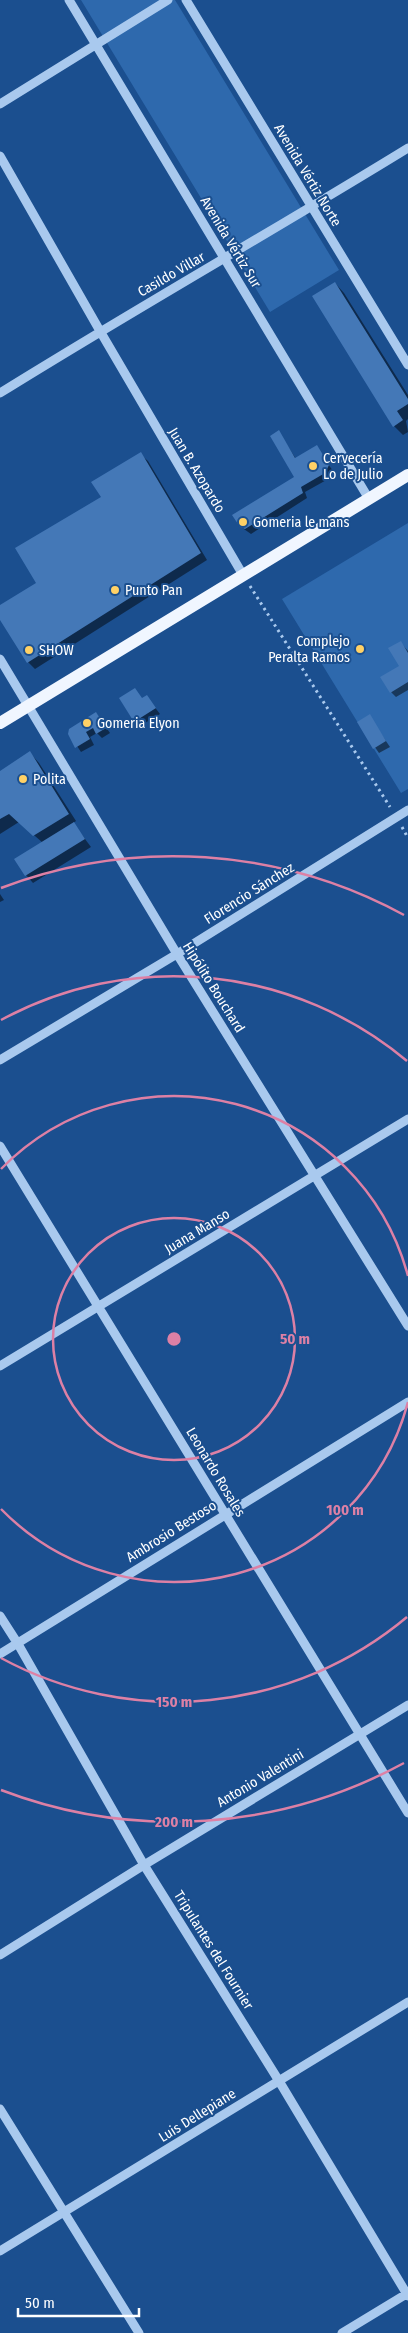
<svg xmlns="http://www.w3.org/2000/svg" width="408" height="2333" font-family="'Fira Sans Condensed',sans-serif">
  <rect width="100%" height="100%" fill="#1b4f8f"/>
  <!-- green -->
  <path fill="#2e69ad" d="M81,0H175L339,270L270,312Z
    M408,523V789L401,793L282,599Z"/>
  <!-- shadow -->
  <path fill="#0007" d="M335,283L344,293L408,395V419L406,421L408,432L403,435L394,426Z
    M278,431L296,459L316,447L333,471L330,478L305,492L307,498L251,534L241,527L296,477Z
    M140,454L148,461L207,560L35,669L28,662L0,618V606L38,584L102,498Z
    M400,642L408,651V690L396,697L391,692L401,666Z
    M147,697L160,714L140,726L120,698L142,700Z
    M96,713L110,733L102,738L97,733L90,737L94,745L81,752L69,734Z
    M369,716L390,747L379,753L358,723Z
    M30,753L39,763L76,821L73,823L91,847L33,883L26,875L43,843L19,822L0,834V772Z
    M0,894L4,900L0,902Z"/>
  <!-- building -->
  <path fill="#4478b7" d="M335,282L408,399V404L397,411L403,420L393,427L312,296Z
    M279,430L295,458L317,445L329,465L325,473L301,487L303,493L245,529L240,527L232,515L294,477L270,436Z
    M141,452L201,553L27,663L0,620V605L36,583L15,548L101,497L91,482Z
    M401,641L408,653V682L390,693L380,677L399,666L388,648Z
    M135,688L142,698L147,695L156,708L134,722L119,698Z
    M96,712L106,728L96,734L93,728L86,732L90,739L75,748L68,734L69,729Z
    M370,714L386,741L373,749L357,722Z
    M30,751L69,814L33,836L9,814L0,819V771Z
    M74,822L85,839L25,876L14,859Z"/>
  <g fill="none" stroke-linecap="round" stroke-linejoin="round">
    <!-- path -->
    <path stroke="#a9c9ee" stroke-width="3" stroke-dasharray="2.5 4" stroke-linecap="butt" d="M250,586L390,807
      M402,827L408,838"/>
    <!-- minor -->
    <path stroke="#a9c9ee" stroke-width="9" d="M69,0L369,499
      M186,0L408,365
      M0,104L168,0
      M0,156L100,331L243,575
      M0,393C135,309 273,231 408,148
      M0,659L177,954L408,1326
      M0,1060L177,954L408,810
      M0,1146L408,1813
      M0,1366L408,1119
      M0,1616L18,1644L144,1865L279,2081L408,2296
      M0,1654L408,1402
      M0,1955L144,1865L408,1705
      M0,2109L139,2333
      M0,2251L408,2002
      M342,2333L408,2293"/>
    <!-- major -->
    <path stroke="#f0f6ff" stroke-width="12" d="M0,723L408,475"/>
  </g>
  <!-- distance rings -->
  <g fill="none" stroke="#dd80a5" stroke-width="2.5">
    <circle cx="174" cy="1339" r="121"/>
    <path d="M408 1402A242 242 0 0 1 1 1509M1 1169A242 242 0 0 1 408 1276"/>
    <path d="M407 1617A363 363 0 0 1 1 1658M1 1020A363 363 0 0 1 407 1061"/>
    <path d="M404 1763A483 483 0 0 1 1 1790M1 888A483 483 0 0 1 404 915"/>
  </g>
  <!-- markers -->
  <g fill="#ffd166" stroke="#1b4f8f" stroke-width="2">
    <circle cx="313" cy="466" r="5"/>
    <circle cx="243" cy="522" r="5"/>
    <circle cx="115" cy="590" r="5"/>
    <circle cx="360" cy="649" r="5"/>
    <circle cx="29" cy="650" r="5"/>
    <circle cx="87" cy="723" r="5"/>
    <circle cx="23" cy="779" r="5"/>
  </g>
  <g text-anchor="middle" stroke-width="4" stroke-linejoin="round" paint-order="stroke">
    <!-- street labels -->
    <g font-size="14" fill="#fff" stroke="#1b4f8f">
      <text transform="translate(308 175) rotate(59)" y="5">Avenida Vértiz Norte</text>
      <text transform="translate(231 242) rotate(59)" y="5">Avenida Vértiz Sur</text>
      <text transform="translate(171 274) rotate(-30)" y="5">Casildo Villar</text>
      <text transform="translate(197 470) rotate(59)" y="5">Juan B. Azopardo</text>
      <text transform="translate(249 893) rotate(-32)" y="5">Florencio Sánchez</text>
      <text transform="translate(214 987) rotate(58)" y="5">Hipólito Bouchard</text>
      <text transform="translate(197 1231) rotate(-31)" y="5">Juana Manso</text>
      <text transform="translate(216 1472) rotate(59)" y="5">Leonardo Rosales</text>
      <text transform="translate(171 1531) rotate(-32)" y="5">Ambrosio Bestoso</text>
      <text transform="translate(260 1778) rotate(-31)" y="5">Antonio Valentini</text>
      <text transform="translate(214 1950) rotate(58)" y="5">Tripulantes del Fournier</text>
      <text transform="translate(197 2115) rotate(-32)" y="5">Luis Dellepiane</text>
    </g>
    <!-- poi labels -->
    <g font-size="14" fill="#fff" stroke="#1b4f8f" text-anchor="start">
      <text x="323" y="463">Cervecería<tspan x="323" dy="16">Lo de Julio</tspan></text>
      <text x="253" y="527">Gomeria le mans</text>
      <text x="125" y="595">Punto Pan</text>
      <text x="350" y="646" text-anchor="end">Complejo<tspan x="350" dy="16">Peralta Ramos</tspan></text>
      <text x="39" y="655">SHOW</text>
      <text x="97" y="728">Gomeria Elyon</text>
      <text x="33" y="784">Polita</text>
    </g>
  </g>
  <circle cx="174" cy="1339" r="8" fill="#dd80a5" stroke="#1b4f8f" stroke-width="2.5"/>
  <g font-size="15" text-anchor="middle" font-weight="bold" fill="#dd80a5" stroke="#1b4f8f" stroke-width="4" stroke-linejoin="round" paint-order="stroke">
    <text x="295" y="1344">50 m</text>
    <text x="345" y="1515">100 m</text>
    <text x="174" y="1707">150 m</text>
    <text x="174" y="1827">200 m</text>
  </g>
  <!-- scale -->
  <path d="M18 2308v8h121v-8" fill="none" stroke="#ffffff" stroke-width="2.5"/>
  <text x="25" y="2308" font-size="15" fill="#ffffff" stroke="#1b4f8f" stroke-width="4" paint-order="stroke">50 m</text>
</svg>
